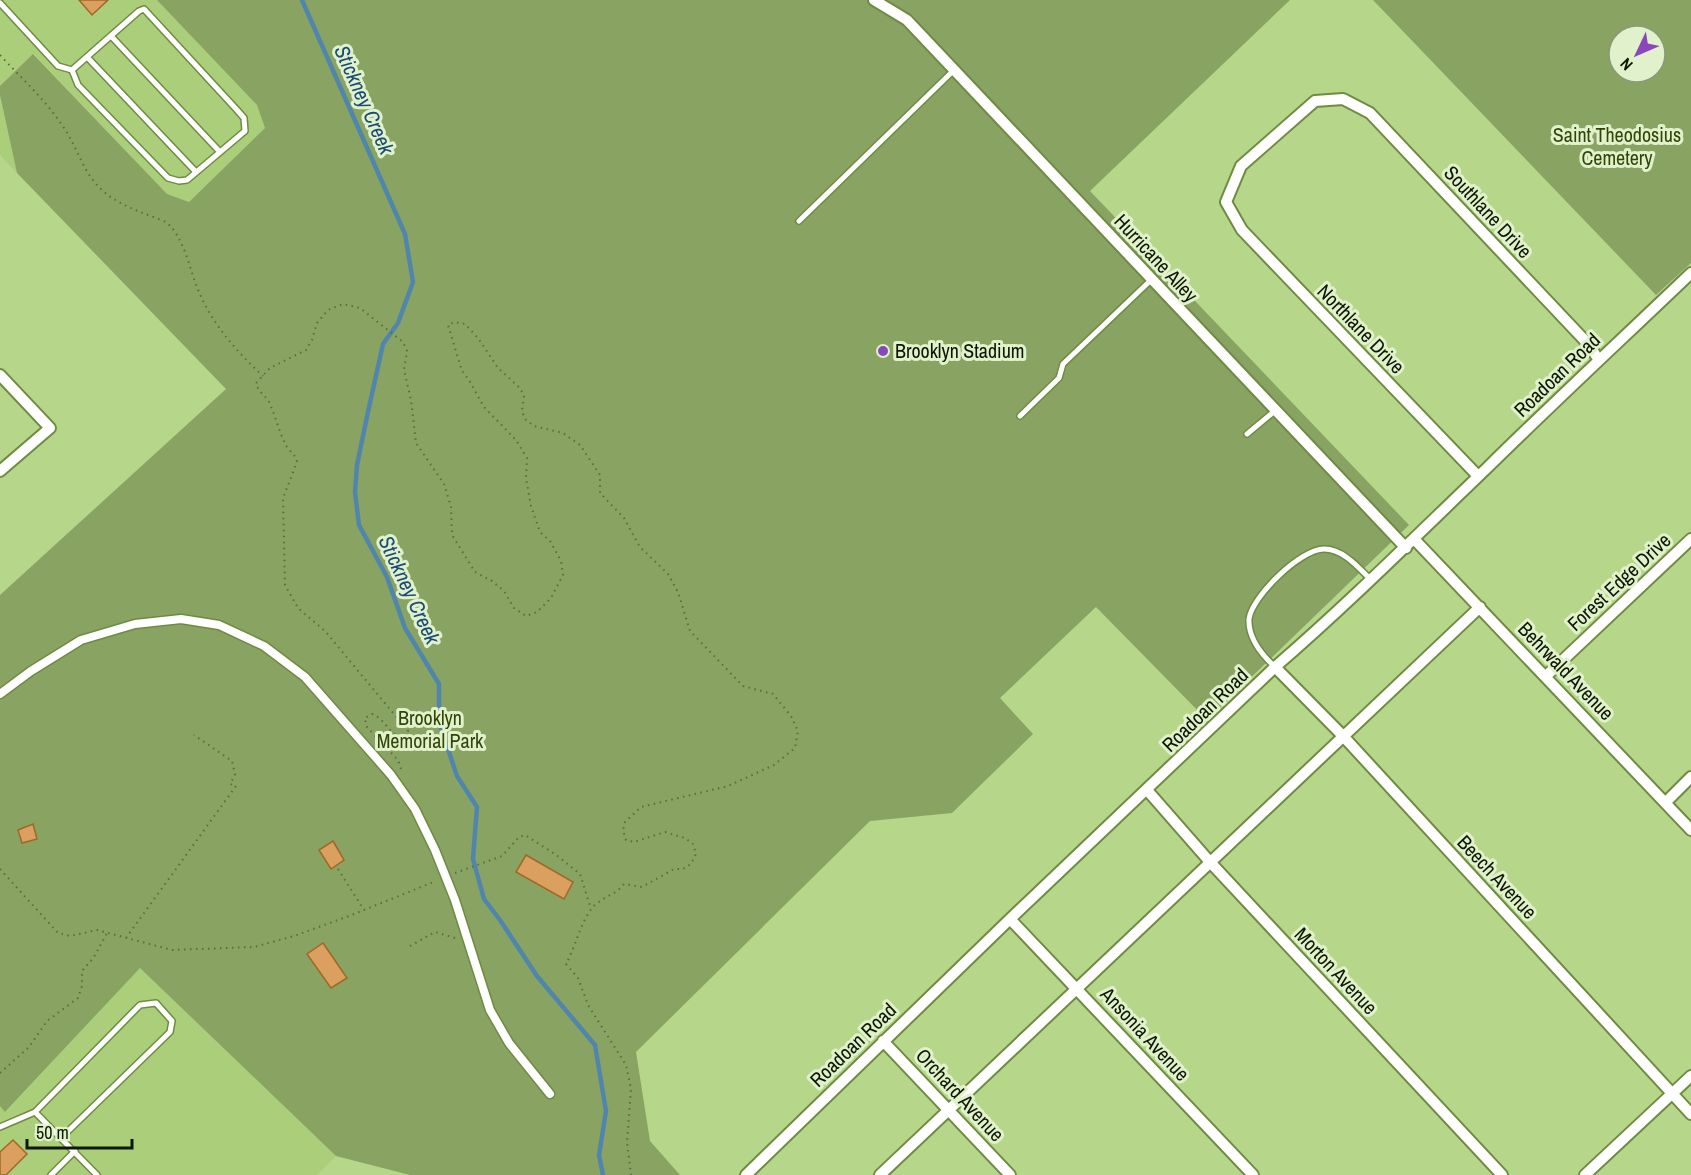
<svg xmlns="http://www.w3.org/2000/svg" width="1691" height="1175" font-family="'Archivo Narrow',sans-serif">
  <rect width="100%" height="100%" fill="#b6d78a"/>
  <!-- built -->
  <path fill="#aace79" d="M0,0H157L257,105L265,128L189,202L167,194L34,54L0,86Z
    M0,95L17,173L0,155Z
    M140,968L336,1156L317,1175H0V1106L6,1112Z"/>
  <!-- green -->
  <path fill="#88a362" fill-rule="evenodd" d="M157,0H1290L1090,191L1409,525L1207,720L1096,607L1000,698L1033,734L952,813L870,821L636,1052L650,1141L680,1175H410L336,1156L140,968L5,1112L0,1106V595L226,389L17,173L0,95V86L33,54L167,194L189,202L265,128L257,105Z
    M1373,0H1691V263L1656,295ZM1619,36H1655V72H1619Z"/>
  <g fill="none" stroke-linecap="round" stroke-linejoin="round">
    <!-- stream -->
    <path stroke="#5186ac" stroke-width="4.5" d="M302,0L405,234L413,282L398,323L383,344L368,412L357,465L355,492L359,525L387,577L405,628L439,684V722L457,776L477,807L473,859L484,899L500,920L537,976L595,1045L606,1111L599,1155L603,1175"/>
  </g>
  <!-- building -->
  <path fill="#dba060" stroke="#9f6825" stroke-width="1.5" d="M79,0H108L92,15Z
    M33,824L37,839L22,843L18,830Z
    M333,841L344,860L331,869L319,850Z
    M526,855L573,882L564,899L516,872Z
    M323,943L347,978L331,988L307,954Z
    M13,1140L27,1154L6,1175H0V1152Z"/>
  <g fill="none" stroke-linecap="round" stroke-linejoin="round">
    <defs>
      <path id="service" d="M0,3L58,66L72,70L78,85L168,178L179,181L187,180L245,131L244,118L237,110L144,9L139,11L72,70
        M111,36L220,152
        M87,57L196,172
        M799,221L954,70
        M1020,416L1059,378L1063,364L1152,279
        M1247,434L1276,410
        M1275,667C1262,655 1248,638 1249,619C1252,596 1301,549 1324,549C1343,549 1358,567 1370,579
        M35,1112L140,1005L156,1003L172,1021L170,1032L61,1138
        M0,1127L35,1112L97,1175
        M51,1175L75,1151"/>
      <path id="pedestrian" d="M0,694L31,671L81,640L135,624L181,619L219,625L264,646L305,677L391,775L415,809L435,850L455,900L490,1010L509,1043L550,1094"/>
      <path id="minor" d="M874,0L907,20L1406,548
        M0,375L50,428L0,471
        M1478,476L1242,230L1226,202L1241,166L1315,101L1343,99L1370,113L1590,346L1598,359
        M1414,539L1691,830
        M1275,667L1343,736L1691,1114
        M1546,676L1691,539
        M1147,790L1210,862L1502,1175
        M1666,802L1691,777
        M1010,919L1253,1175
        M883,1041L1010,1175
        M746,1175L1010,919L1275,667C1348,604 1417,535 1487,468C1554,402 1623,338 1691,273
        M880,1175L1480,607
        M1585,1175L1691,1076"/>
    </defs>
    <!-- service casing -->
    <use href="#service" stroke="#6e8c41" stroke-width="8"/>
    <!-- pedestrian casing -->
    <use href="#pedestrian" stroke="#6e8c41" stroke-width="11"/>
    <!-- minor casing -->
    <use href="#minor" stroke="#6e8c41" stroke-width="14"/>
    <!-- path -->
    <path stroke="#5a6f3f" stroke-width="2" stroke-dasharray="1.5 4.5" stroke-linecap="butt" d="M0,55C23,80 45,99 64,128C77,147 83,172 100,188C118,206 142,212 166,222C185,238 189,269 199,292C213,325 237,352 263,376
      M401,769L398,760L366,726L365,718L372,714C385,719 389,734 402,738L408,731L325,631L298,608L285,585L283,498L297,462C296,455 291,453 287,447C279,433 276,417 269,402C265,395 258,392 256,383L270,368L306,350L312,340L317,323L328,310L343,304L360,308L403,342L407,351L404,370L411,400L416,443L444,484L451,507L452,535L475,572L492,581L504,591L514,608L526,616L537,612L551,598L563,575L561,561L550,541L540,532L531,506L526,478L527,458L516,440L484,407L469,380L462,371L448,325L454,322L465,324L478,338L498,368L520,388L524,396L522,411L525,419L534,426L563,433L580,445L600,475V493L624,518L640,547L668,574L678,592L690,631L743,686L773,694L791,716L798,731L795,748L774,765L728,786L641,807L625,822L623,830L626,840L634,842L665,832L685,838L693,844L696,854L691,864L683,869H674L642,887L624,884C615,896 598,898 590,911C579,927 575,948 566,964L578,978L588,1005L626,1065L631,1089L627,1142L631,1175
      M0,869L58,933L70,936L97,930L172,950L254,947L294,936L349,916L436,881
      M338,869L364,910
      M455,873L502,856L519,837L525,835L555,854L580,874L591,909
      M126,938L236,786L230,784L235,775L232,761L194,735
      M410,946L435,932L455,938
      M0,1073L29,1047L47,1021L78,998L82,986V971L94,957L107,933"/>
    <!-- service -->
    <use href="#service" stroke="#fff" stroke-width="5"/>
    <!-- pedestrian -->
    <use href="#pedestrian" stroke="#fff" stroke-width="8"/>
    <!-- minor -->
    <use href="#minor" stroke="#fff" stroke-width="10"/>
  </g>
  <!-- markers -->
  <circle fill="#8947bb" stroke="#e0f1cb" stroke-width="2" cx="883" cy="351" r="6"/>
  <g text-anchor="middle" stroke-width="6" stroke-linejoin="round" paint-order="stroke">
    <!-- park labels -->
    <g font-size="20" fill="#304506" stroke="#e0f1cb">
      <text x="1617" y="142">Saint Theodosius<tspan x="1617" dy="23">Cemetery</tspan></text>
      <text x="430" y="725">Brooklyn<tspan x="430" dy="23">Memorial Park</tspan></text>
    </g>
    <!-- street labels -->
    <g font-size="20" fill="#0c1700" stroke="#e0f1cb">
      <text transform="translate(1488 212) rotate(47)" y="7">Southlane Drive</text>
      <text transform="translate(1156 258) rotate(47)" y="7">Hurricane Alley</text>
      <text transform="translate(1361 329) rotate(46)" y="7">Northlane Drive</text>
      <text transform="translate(1557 375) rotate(-44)" y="7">Roadoan Road</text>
      <text transform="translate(1619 582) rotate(-43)" y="7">Forest Edge Drive</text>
      <text transform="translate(1566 671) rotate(46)" y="7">Behrwald Avenue</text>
      <text transform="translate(1205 710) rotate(-44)" y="7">Roadoan Road</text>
      <text transform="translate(1497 877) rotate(47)" y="7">Beech Avenue</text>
      <text transform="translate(1336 971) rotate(47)" y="7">Morton Avenue</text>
      <text transform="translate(1145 1034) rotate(47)" y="7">Ansonia Avenue</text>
      <text transform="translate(853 1045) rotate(-44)" y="7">Roadoan Road</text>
      <text transform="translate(960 1095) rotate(47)" y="7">Orchard Avenue</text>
    </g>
    <!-- poi labels -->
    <g font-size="20" fill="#0c1700" stroke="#e0f1cb" text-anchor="start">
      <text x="895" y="358">Brooklyn Stadium</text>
    </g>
    <!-- water labels -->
    <g font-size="21" font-style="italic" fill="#194b75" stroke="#e0f1cb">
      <text transform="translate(364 100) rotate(66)" y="7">Stickney Creek</text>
      <text transform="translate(409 590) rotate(65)" y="7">Stickney Creek</text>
    </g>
  </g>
  <!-- north arrow -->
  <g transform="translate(1637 54) rotate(226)"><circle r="28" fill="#e0f1cb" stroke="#8b9a7a" stroke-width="1.5"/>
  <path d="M0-4.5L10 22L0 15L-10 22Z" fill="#8947bb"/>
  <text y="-9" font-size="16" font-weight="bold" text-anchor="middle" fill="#0c1700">N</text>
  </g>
  <!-- scale -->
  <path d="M27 1139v9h105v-9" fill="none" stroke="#0c1700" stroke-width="3"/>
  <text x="36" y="1139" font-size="18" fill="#0c1700" stroke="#e0f1cb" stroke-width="4.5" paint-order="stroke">50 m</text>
</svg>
